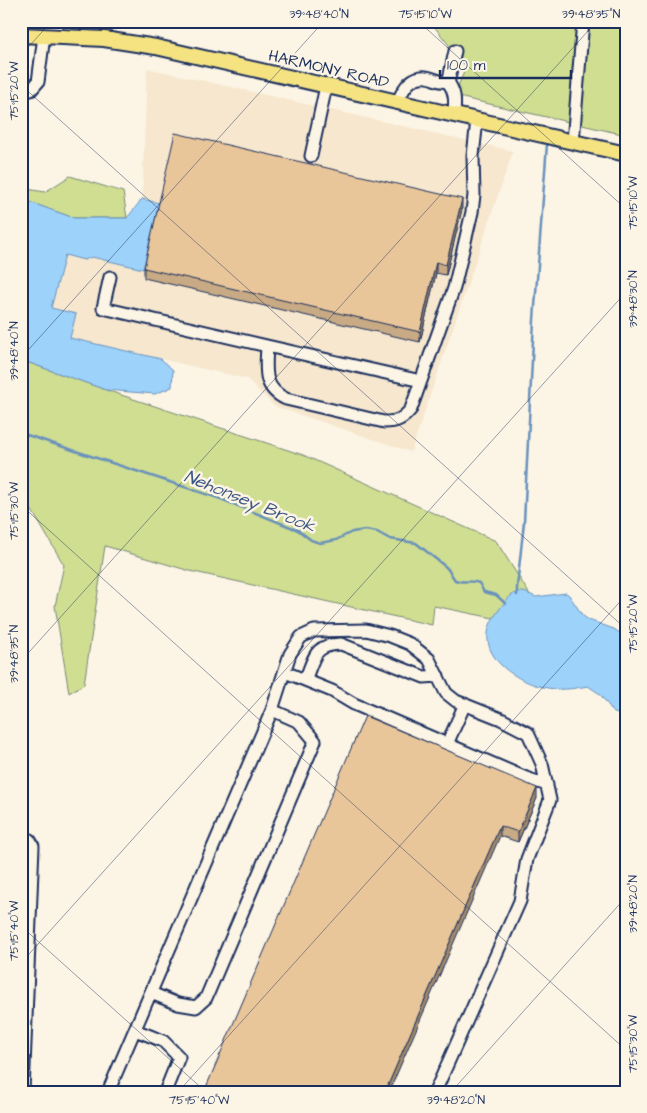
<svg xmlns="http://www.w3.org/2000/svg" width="647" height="1113" font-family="'Architects Daughter',sans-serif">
  <rect width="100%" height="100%" fill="#fcf5e5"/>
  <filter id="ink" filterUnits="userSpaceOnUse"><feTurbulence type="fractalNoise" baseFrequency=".02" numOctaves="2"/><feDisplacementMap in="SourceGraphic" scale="10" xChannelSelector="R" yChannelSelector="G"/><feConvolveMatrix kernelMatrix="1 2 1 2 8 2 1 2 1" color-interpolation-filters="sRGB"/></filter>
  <g filter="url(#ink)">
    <!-- built -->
    <path fill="#f6e7ce" d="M147,68L513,151L411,452L274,406L247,379L70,338L51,308L65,255L84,260L92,257L142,268L159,203L142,199Z"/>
    <!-- green -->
    <path fill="#d0de91" stroke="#768678" d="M430,21H626V135L454,96L466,67Z
      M70,176L123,192L127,218H74L21,199V188L45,192Z
      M21,360L106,390L303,455L496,541L539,609L503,620L434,606L432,625L190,571L105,546L84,684L69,693L55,606L64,565L21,492Z"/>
    <!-- water -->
    <path fill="#9dd2fb" stroke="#6991bc" d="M21,199L74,218H127L142,199L159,203L143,269L92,257L84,260L65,255L51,308L76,314L70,338L161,359L173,370L172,387L155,394L106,390L21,360Z
      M517,592H524L536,597L566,593L569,595L583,616L589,620L614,629L626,637V716L614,713L600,694L588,686C572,689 559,691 543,687C511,680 470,650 496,614C502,606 507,597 517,592Z"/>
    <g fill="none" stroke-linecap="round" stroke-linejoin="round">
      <!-- stream -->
      <path stroke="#6991bc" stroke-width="2.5" d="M21,433L221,499L298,530L311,540L320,543L336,540L352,532L365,530L377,532L390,539L416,543L447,568L455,580C464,584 470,579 479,583L484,592L496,595L506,604
        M517,595V587L524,522L534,320L547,144"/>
      <defs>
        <path id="minor" d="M447,81L449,79L455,51
          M21,91L31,90L38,82L44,36
          M398,102C403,88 413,72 431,78C437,80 441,83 447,81C456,92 455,101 454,115
          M573,142L583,21
          M311,156L326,86
          M110,277L103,308L267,346C266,369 262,388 286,399L384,422C397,422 403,419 411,409L454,288L472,212L474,195L473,156L477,120
          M267,346L421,381
          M285,672L332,691L354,704L526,778L547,785
          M305,680C315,657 313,645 341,644L424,677L438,676
          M447,744L465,704
          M21,837C28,837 31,840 33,846L23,1092
          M151,993L178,1004L196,1007L206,998L315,741L299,722L272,710
          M135,1030L163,1041L179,1057L165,1092
          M108,1092L272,710L290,654L301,637L314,631L366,630L390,636L410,644L429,659L446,693L456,701L501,719L528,733L542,764L550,800L527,859L520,901L435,1092"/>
        <path id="major" d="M21,35L104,39L156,47L626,154"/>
      </defs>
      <!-- minor casing -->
      <use href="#minor" stroke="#1b2f5e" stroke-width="15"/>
      <!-- major casing -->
      <use href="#major" stroke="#1b2f5e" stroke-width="18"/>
      <!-- minor -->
      <use href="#minor" stroke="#fcf5e5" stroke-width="11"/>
      <!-- major -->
      <use href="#major" stroke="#f5e382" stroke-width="14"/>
    </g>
    <!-- wall -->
    <path fill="#c8aa84" stroke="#1b2f5e" d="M462,209L446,275L436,273L420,342L144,278V268Z
      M365,716L537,798L518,842L500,836Z"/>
    <!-- shaded-wall -->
    <path fill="#a38b6c" stroke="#1b2f5e" d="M462,199V209L446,275V265Z
      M436,262V273L420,342V332Z
      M537,788V798L518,842V832Z
      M500,826V836L389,1092H385Z"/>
    <!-- building -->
    <path fill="#e9c69a" stroke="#1b2f5e" d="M175,133L462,199L446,265L436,262L420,332L144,268Z
      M365,716L537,788L518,832L500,826L385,1092H204Z"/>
  </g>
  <!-- ticks -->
  <path fill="none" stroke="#1b2f5e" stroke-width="1" stroke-opacity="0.45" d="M418,21L626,209M21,55L52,21M21,85L626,629M21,358L324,21M21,505L626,1050M21,661L597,21M21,926L206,1092M21,963L626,292M178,1092L626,595M451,1092L626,897"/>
  <g text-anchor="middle" stroke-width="5" stroke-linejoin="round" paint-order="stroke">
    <!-- street labels -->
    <g font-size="16" fill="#1b2f5e" stroke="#fcf5e5">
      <text transform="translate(329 68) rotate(13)" y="6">HARMONY ROAD</text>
    </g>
    <!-- water labels -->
    <g font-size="18" font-style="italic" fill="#3c5885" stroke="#fcf5e5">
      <text transform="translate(250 501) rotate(22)" y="6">Nehonsey Brook</text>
    </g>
  </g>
  <!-- margin -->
  <rect width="647" height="1113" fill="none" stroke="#fcf5e5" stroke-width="55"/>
  <!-- scale -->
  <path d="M440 70v8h131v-8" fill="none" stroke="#1b2f5e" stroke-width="2.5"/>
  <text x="447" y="70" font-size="15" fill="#1b2f5e" stroke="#fcf5e5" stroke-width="4" paint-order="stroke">100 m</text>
  <rect x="28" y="28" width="592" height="1058" fill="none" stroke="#1b2f5e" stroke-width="2"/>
  <g font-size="12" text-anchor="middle" fill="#1b2f5e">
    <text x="319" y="18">39°48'40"N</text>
    <text x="425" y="18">75°15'10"W</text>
    <text x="591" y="18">39°48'35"N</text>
    <text transform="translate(14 91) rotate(-90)" y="4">75°15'20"W</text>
    <text transform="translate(633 203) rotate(-90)" y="4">75°15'10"W</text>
    <text transform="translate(633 299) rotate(-90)" y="4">39°48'30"N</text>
    <text transform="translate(14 351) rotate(-90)" y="4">39°48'40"N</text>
    <text transform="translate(14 511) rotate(-90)" y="4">75°15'30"W</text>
    <text transform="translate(633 624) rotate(-90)" y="4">75°15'20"W</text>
    <text transform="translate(14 654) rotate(-90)" y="4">39°48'35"N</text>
    <text transform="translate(633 904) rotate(-90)" y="4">39°48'20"N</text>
    <text transform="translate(14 931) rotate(-90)" y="4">75°15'40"W</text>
    <text transform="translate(633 1044) rotate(-90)" y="4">75°15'30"W</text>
    <text x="199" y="1104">75°15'40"W</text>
    <text x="456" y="1104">39°48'20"N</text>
  </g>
</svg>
